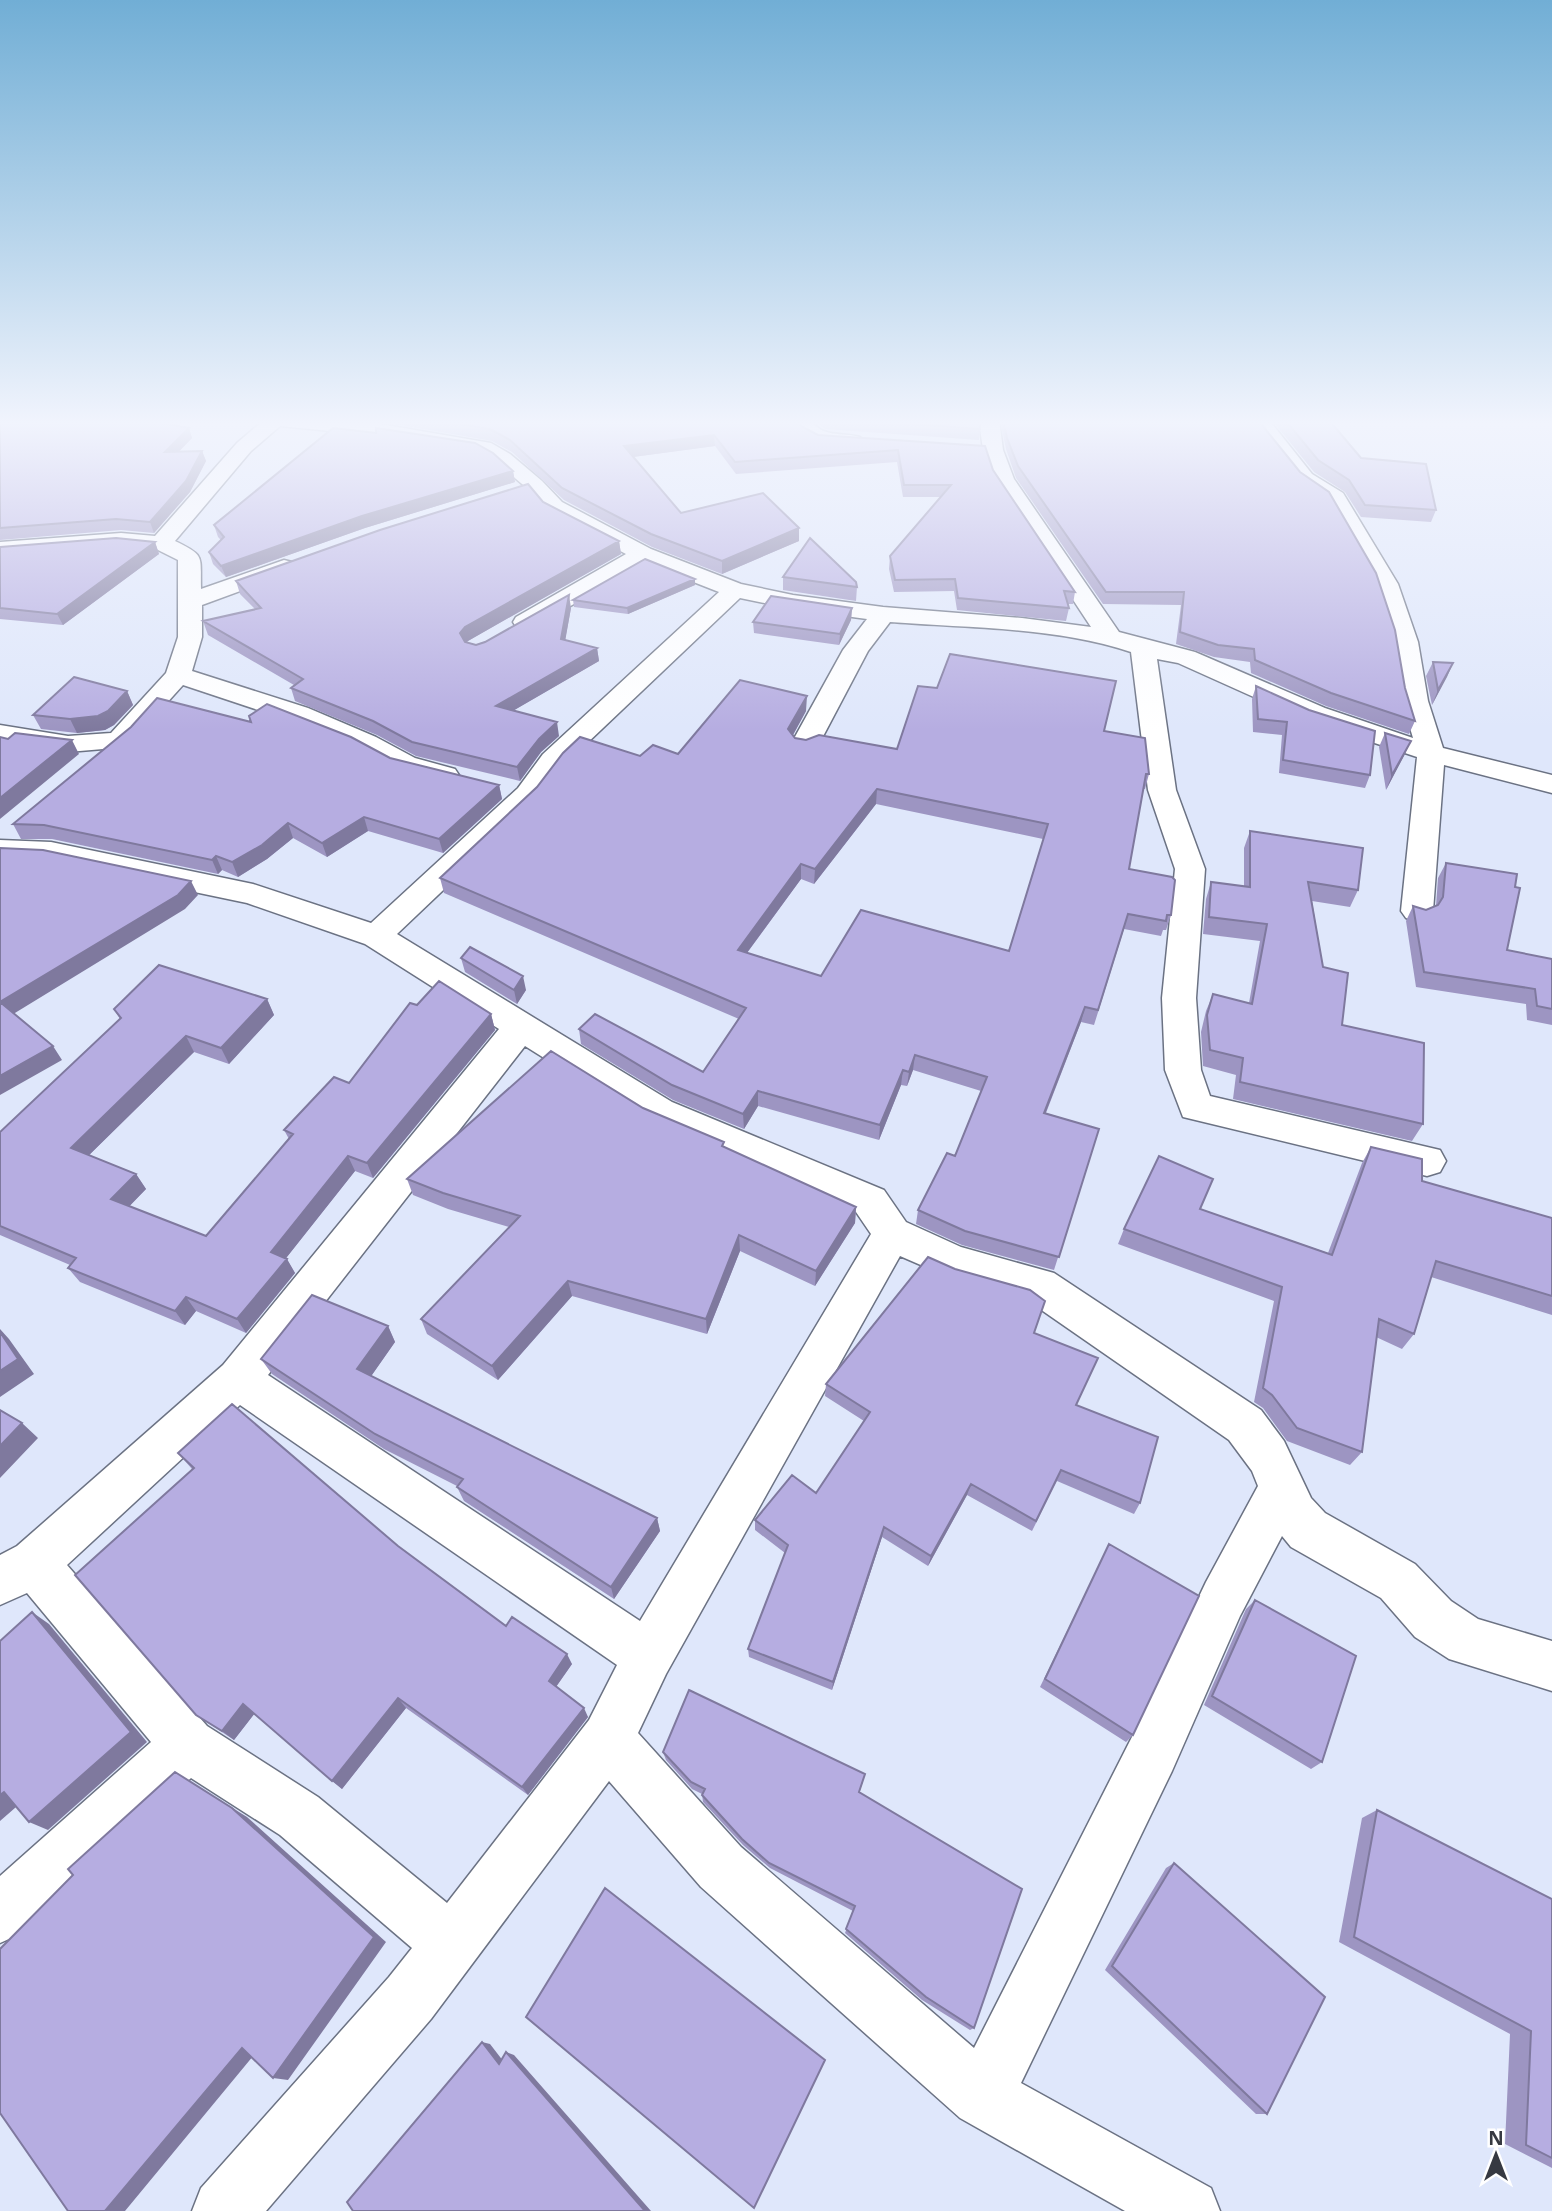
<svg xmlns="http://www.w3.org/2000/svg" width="1552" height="2211" font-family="'Noto Sans',sans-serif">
  <rect width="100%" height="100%" fill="#dfe7fb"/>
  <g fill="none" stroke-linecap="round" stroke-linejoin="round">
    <defs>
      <path id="minor" d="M264,420H339L380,424L491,443L510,454L542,481L562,502L651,549L741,584L793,595L883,607L1022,618L1091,627L994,480L983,450L979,420H999L1003,450L1014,479L1119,632L1195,652L1325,708L1413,738L1402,701L1392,642L1374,584L1327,502L1298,482L1248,420H1269L1312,474L1343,493L1398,584L1418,642L1428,701L1443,748L1552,775V793L1444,765L1433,911L1428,918L1417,922L1406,918L1401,911L1417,757L1305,720L1178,663L1157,659L1176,790L1205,869L1196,998L1201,1070L1210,1096L1440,1150L1446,1161L1440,1172L1427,1176L1183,1117L1165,1070L1162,998L1175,869L1148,790L1131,652C1057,627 967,628 890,622L868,651L819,744L815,750L805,752L795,750L791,744L843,650L867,619L793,609L740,598L563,766L538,800L397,934L672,1102L884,1190L906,1222L961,1247L1054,1273L1261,1410L1284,1441L1311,1498L1325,1513L1415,1564L1451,1601L1478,1619L1552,1641V1691L1449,1659L1415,1637L1381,1598L1291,1547L1282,1536L1240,1616L1172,1771L1021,2083L1211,2188L1220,2211H1125L960,2118L701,1887L609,1781L431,2019L266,2211H192L201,2188L389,1977L412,1948L280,1835L191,1778L20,1934L0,1943V1876L151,1742L27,1593L0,1605V1555L17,1546L223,1365L499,1029L365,944L247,903L51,862L0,860V840L51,842L253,884L371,923L518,788L543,754L719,592L645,563L534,627L525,629L516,627L513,622L516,617L626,554L546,512L528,489L496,462L478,452L380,436L280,426L251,451L175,541C206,556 200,555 201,589L284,560L292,562L296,567L292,572L202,605V637L192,671L308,708L376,737L415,758L455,769L459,775L455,781L445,784L395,770L356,749L288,720L183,685L127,747L68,752L0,741V725L68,736L111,733L166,673L178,637V560L156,549L121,547L0,556V542L121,533L155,536L237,443ZM525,1046L646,1122L856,1212L871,1234L640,1621L268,1375ZM900,1256L953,1279L1027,1300L1229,1440L1252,1471L1258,1486L1206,1582L1134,1733L974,2048L741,1847L638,1733L666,1674ZM240,1405L617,1665L589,1720L447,1903L318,1797L207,1726L67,1565Z
        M791,420H811C822,438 842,432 860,437L863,441L860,445C835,451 803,444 791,420Z"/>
    </defs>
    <!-- minor casing -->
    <use href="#minor" stroke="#6b7283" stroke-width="3"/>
    <!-- minor -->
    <use href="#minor" fill="#fff" fill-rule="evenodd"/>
  </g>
  <!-- wall -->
  <path fill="#9d95c2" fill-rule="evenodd" d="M0,420L189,428L192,438L179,451H202L206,461L190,492L154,533L121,530L0,540Z
    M378,420H797L801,426L818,435L993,470L1075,592L1073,604H1067L1069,608L1066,621L957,610L954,591L894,592L889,569L890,556L941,497H903L897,462L736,474L715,446L633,457L681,513L799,528V541L722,574L652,547L564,500L512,452L492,441L378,421Z
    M814,420H980V429L979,440L825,429Z
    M1000,420H1258L1405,688L1415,721L1409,734L1326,706L1251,673L1250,662L1214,657L1176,644L1181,605L1103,604L1016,478L1006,449Z
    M1272,420H1329L1361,458L1436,510L1431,522L1361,517L1345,492L1314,472Z
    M513,471L515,482L365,528L226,577L213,564L209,552L221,540L218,537L214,525Z
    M543,502L619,541L621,554L466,642L476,645L571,608L565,640L597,648L599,661L514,710L559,736L541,752L520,781L416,756L377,735L295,701L291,688L294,685L208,635L203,621L255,609L240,594L236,581Z
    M155,542L159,554L63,625L0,619V547Z
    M783,577L857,587L856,601L783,590Z
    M695,579V585L628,614L574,607L573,600Z
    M852,608L851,620L839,645L754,633L753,622Z
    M1433,662L1453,663L1432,705L1426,676Z
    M1256,686L1370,775L1365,788L1279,773L1282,735L1253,732L1252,699Z
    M127,691L133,705L114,725L105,730L77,733L41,729L33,715Z
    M806,711L793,735L795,738L897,749L1104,731L1149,774L1145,789H1143L1129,869L1171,915L1166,930H1163L1161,936L1124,929L1094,1025L1081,1022L1046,1113L1099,1129L1054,1270L962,1245L916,1224L918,1210L955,1156L981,1091L913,1070L907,1086L901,1085L879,1140L758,1106L744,1129L673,1100L581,1044L579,1029L703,1072L739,1019L444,893L440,878L640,756L678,754ZM876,804L1043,839L1009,951L821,976L747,953L801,879L814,884Z
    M1385,733L1411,741L1386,790L1379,747Z
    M390,758L499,785L502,799L443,853L368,831L327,857L293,838L267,859L238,877L222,870L218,874L52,839H21L13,824Z
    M1250,831L1358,890L1350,907L1312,901L1323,967L1342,1025L1423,1124L1412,1141L1233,1099L1236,1075L1203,1066L1201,1032L1206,1011L1213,994L1249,1003L1260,941L1203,934L1206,899L1211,882L1244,886V848Z
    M1446,863L1507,950L1552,959V1025L1527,1020L1526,1004L1416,987L1406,921L1413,906L1426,910L1436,906L1438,878Z
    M461,958L526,990L517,1004L465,972Z
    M267,999L274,1015L229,1064L194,1052L89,1155L136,1174L146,1189L129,1206L206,1236L289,1139L284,1130L349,1083L417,1005L491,1014L495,1030L373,1178L355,1171L286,1258L295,1273L246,1333L196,1311L185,1325L80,1282L68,1268L70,1265L0,1235V1132L120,1019L114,1009Z
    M1371,1147L1422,1181L1552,1218V1315L1431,1277L1414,1334L1402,1349L1376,1337L1362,1452L1350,1465L1287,1441L1263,1408L1254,1402L1274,1301L1118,1244L1124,1229L1200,1209L1328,1253L1362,1163Z
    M725,1148L856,1207L855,1223L815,1286L740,1251L707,1334L572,1296L498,1380L427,1334L421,1319L509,1227L448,1209L413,1195L407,1179Z
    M388,1326L395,1342L371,1376L657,1518L660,1531L614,1599L464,1501L457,1487V1486L384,1449L272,1374L261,1359Z
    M1034,1333L1077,1405L1140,1503L1134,1514L1057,1481L1032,1531L967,1495L928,1566L882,1537L832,1690L749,1657L748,1649L785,1553L755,1530V1520L816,1493L864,1421L825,1396L826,1384Z
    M178,1453L398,1546L506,1626L572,1664L556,1687L588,1717L528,1795L406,1708L342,1789L254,1714L234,1740L196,1715L192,1469Z
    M1109,1544L1133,1735L1126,1742L1040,1687Z
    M1255,1600L1322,1762L1311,1769L1204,1705L1246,1609Z
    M663,1752L863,1782L859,1792L974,2028L970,2030L922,2000L845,1933L853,1911L770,1868L743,1845L703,1802L702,1794L692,1789L666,1760Z
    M1377,1810L1552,1899V2168L1505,2144L1510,2034L1339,1942L1362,1818Z
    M1174,1863L1267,2114H1256L1105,1970L1166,1868Z"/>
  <!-- shaded-wall -->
  <path fill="#7f799e" d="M189,428L192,438L168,463L165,452Z
    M714,435L715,446L625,458L624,446Z
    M202,451L206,461L190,492L154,533L150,522Z
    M513,471L515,482L365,528L226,577L221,566L362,516Z
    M799,528V541L722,574V561Z
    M619,541L621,554L468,641L463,646L460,633L465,627Z
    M155,542L159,554L63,625L57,614Z
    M695,579V585L628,614L627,608Z
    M569,595L571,608L563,653L561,639Z
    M852,608L851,620L839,645L840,634Z
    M597,648L599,661L499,719L496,706Z
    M1453,663L1447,677L1432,705L1438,690Z
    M127,691L133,705L114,725L105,730L77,733L70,719Z
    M807,696L806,711L788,744V729Z
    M557,722L559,736L541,752L520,781L517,767L539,739Z
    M72,740L79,754L0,819V798Z
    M1411,741L1404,756L1386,790L1392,775Z
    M499,785L502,799L443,853L439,839Z
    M877,789L876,804L814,884L815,869Z
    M364,817L368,831L327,857L322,843Z
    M288,823L293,838L267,859L238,877L232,862Z
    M216,856L222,870L218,874L212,860Z
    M801,864V879L738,965V950Z
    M191,881L198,895L185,909L10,1016L0,1002Z
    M523,976L526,990L517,1004L514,990Z
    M267,999L274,1015L229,1064L221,1048Z
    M1085,1007L1081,1022L1040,1127L1044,1113Z
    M491,1014L495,1030L373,1178L367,1163Z
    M186,1036L194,1052L81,1163L71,1148Z
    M53,1046L62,1060L0,1095V1076Z
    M915,1055L913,1070L907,1086L909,1072Z
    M903,1070L901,1085L879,1140L880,1125Z
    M758,1091V1106L744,1129L743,1114Z
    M348,1156L355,1171L279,1267L271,1252Z
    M136,1174L146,1189L122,1214L111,1199Z
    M856,1207L855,1223L815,1286L816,1271Z
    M739,1235L740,1251L707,1334L706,1319Z
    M287,1259L295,1273L246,1333L237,1319Z
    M568,1281L572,1296L498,1380L492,1366Z
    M186,1297L196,1311L185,1325L175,1311Z
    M388,1326L395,1342L365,1385L357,1369Z
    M0,1329L9,1339L34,1374L0,1397Z
    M22,1423L38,1438L0,1478V1446Z
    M971,1484L967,1495L928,1566L931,1556Z
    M657,1518L660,1531L614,1599L611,1587Z
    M884,1527L882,1537L832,1690L833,1682Z
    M32,1612L49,1624L147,1742L48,1830L29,1822Z
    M567,1654L572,1664L553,1691L549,1681Z
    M398,1698L406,1708L342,1789L332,1781Z
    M243,1704L255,1713L234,1740L222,1731Z
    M584,1708L588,1717L528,1795L522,1787Z
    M175,1772L247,1817L386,1942L288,2080L273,2078Z
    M4,1792L23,1801L0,1821V1795Z
    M482,2042L490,2044L507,2066L499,2064Z
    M242,2048L258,2050L125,2211H105Z
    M506,2052L514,2055L651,2211H645Z"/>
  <!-- building -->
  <path fill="#b6ade1" stroke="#7f799e" stroke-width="2" fill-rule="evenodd" d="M0,420H144L189,428L165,452L202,451L186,481L150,522L116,519L0,528Z
    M436,420H797L801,426L818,435L985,446L993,470L1075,592L1064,591L1069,608L958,598L955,579L895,580L890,556L951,485H904L898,450L735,462L714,435L624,446L681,513L763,493L799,528L722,561L651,534L562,488L510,440L490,429Z
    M856,420H980V429Z
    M1003,420H1258L1300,472L1329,492L1376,573L1395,630L1405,688L1415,721L1331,693L1255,660L1254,649L1218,645L1180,632L1184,592H1106L1018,466L1007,438Z
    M1285,420H1329L1361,458L1426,464L1436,510L1365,505L1349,480L1318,460Z
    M333,428L376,433V428L475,443L493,453L513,471L362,516L221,566L209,552L224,537L214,525Z
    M528,484L543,502L619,541L465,627L460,633L465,642L476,645L485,642L569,595L561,639L597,648L496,706L557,722L539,739L517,767L412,742L373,721L291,688L303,679L203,621L261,608L236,581L380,530Z
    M116,538L155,542L57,614L0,608V547Z
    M810,538L856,582L857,587L783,577Z
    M645,559L695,579L627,608L573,600Z
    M771,596L852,608L840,634L753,622Z
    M950,654L1116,681L1104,731L1145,738L1149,774H1146L1129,869L1172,877L1175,880L1171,915H1167L1166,921L1128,914L1098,1010L1085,1007L1044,1113L1099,1129L1059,1257L965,1231L918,1210L947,1153L955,1156L987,1077L915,1055L909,1072L903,1070L880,1125L758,1091L743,1114L672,1085L579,1029L595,1014L703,1072L746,1008L440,878L537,787L563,753L580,737L640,756L653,745L678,754L740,680L807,696L788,729L795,738L806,740L819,735L897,749L918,686L937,688ZM877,789L1048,824L1009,951L861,910L821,976L738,950L801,864L815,869Z
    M1433,662L1453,663L1438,690Z
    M74,677L127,691L108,711L98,716L70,719L33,715Z
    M1256,686L1309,710L1375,731L1370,775L1283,760L1287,722L1258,719Z
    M157,698L251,722L249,716L267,704L351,737L390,758L499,785L439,839L364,817L322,843L288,823L262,845L232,862L216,856L212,860L44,825L13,824L131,727Z
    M15,733L72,740L0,798V737L8,739Z
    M1385,733L1411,741L1392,775Z
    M1250,831L1363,848L1358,890L1308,882L1323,967L1348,973L1342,1025L1424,1043L1423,1124L1240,1082L1243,1058L1210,1050L1207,1015L1213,994L1252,1004L1267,924L1209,917L1211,882L1250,887Z
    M0,848L43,850L191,881L178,895L0,1002Z
    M1446,863L1517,874L1515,887L1520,888L1507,950L1552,959V1009L1537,1006L1535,989L1424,972L1413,906L1426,910L1438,905L1443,897Z
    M470,947L523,976L514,990L461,958Z
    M159,965L267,999L221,1048L186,1036L71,1148L136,1174L111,1199L206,1236L293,1134L284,1130L334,1077L349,1083L410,1003L417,1005L439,981L491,1014L367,1163L348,1156L271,1252L287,1259L237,1319L186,1297L175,1311L68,1268L76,1258L0,1226V1132L121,1018L114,1009Z
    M0,1002L53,1046L0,1076Z
    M551,1051L643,1108L724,1142L722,1146L856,1207L816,1271L739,1235L706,1319L568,1281L492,1366L421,1319L520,1216L443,1193L407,1179Z
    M1371,1147L1422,1159V1181L1552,1218V1296L1436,1261L1414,1334L1379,1319L1362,1452L1297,1428L1272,1395L1263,1388L1282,1287L1124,1229L1159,1156L1213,1179L1200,1209L1332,1255Z
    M928,1257L955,1269L1030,1290L1045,1301L1034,1333L1098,1358L1076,1405L1158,1437L1140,1503L1061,1470L1036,1521L971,1484L931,1556L884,1527L833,1682L748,1649L788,1545L755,1520L792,1475L816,1493L870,1412L826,1384Z
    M312,1295L388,1326L357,1369L657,1518L611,1587L457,1487L463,1479L375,1434L261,1359Z
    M0,1332L18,1359L0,1371Z
    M232,1404L398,1546L506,1626L512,1617L567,1654L549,1681L584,1708L522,1787L398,1698L332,1781L243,1704L222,1731L196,1715L75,1575L194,1468L178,1453Z
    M0,1410L22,1423L0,1446Z
    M1109,1544L1199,1596L1133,1735L1045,1679Z
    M1255,1600L1356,1656L1322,1762L1212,1696Z
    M32,1612L131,1732L29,1822L4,1792L0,1795V1641Z
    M689,1690L865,1774L859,1792L1022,1889L974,2028L926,1997L846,1929L855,1906L769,1863L742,1839L702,1795L705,1789L691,1782L663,1752Z
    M175,1772L232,1808L374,1937L273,2078L242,2048L105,2211H68L0,2113V1949L73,1875L68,1869Z
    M1377,1810L1552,1899V2158L1526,2145L1531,2031L1354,1937Z
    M1174,1863L1325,1997L1267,2114L1112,1966Z
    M605,1888L825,2060L754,2208L526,2017Z
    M482,2042L499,2064L506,2052L645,2211H353L347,2202Z"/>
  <!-- sky -->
  <linearGradient id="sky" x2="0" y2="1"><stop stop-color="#71aed5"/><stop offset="0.58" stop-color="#f1f4fd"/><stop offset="1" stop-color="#f1f4fd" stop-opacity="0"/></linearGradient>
  <rect width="1552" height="730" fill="url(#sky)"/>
  <!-- north arrow -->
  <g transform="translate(1496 2155)" stroke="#ffffff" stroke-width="5" paint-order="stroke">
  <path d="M0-5L12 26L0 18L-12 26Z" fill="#363941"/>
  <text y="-10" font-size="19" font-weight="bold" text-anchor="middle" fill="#363941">N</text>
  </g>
</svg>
